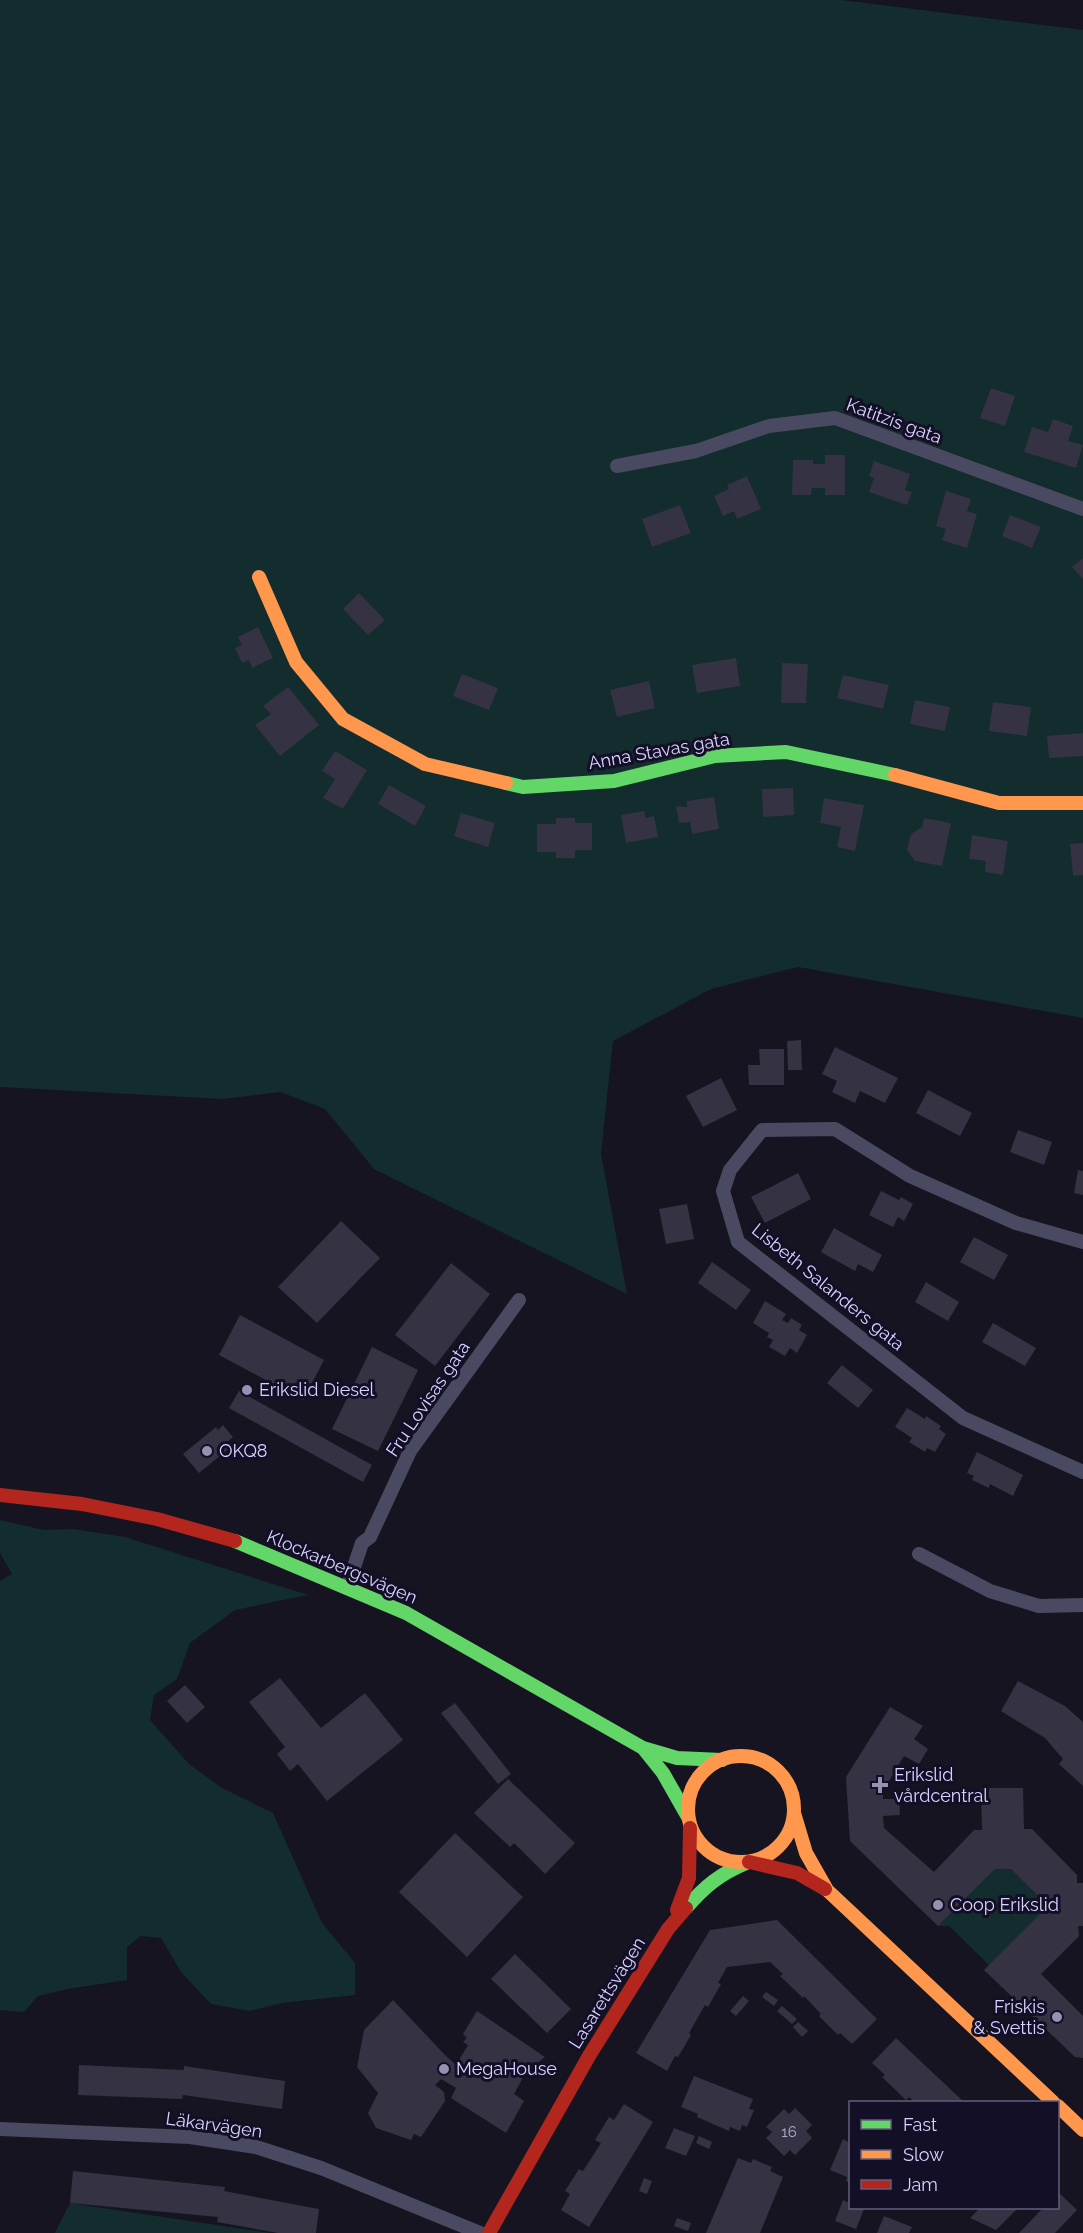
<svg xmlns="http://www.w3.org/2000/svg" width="1083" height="2233" font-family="Raleway,sans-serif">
  <rect width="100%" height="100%" fill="#161421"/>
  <!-- green -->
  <path fill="#132c2d" d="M0,0H841L1083,30V1018L798,967L711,989L613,1041L601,1154L627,1294L374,1169L325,1109L280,1092L223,1099L0,1087Z
    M0,1520L44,1530L73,1529L125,1537L308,1595L235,1610L190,1643L177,1679L154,1695L150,1720L189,1764L222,1788L273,1813L322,1923L355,1963V1995L282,2003L250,2011L211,2004L181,1972L161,1938L141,1936L127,1947V1980L67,1989L38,1996L24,2012L0,2010V1581L12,1574L0,1553Z
    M995,1869H1011L1040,1898L1041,1913L988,1968V1964L949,1926H938Z
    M70,2203L270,2233H55Z"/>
  <!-- building -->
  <path fill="#343243" d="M991,388L1015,396L1005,426L980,418Z
    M1053,419L1073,426L1068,441L1083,445L1076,468L1024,452L1032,427L1048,432Z
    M825,455H845V495H825V488H812L811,495H792L793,460H813V464H825Z
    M874,461L910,474L905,490L912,492L907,505L869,492L874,478L869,476Z
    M747,476L761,509L737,519L734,511L723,516L714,496L729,489L727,485Z
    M946,491L971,499L967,511L977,514L967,548L942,540L946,529L936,526Z
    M680,505L691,533L652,547L642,519Z
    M1010,515L1041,527L1032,548L1002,536Z
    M1083,558V579L1072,567Z
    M359,593L385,620L368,635L343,609Z
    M258,627L273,658L252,668L249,660L242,663L235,648L242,645L238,637Z
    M736,658L740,686L697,693L692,665Z
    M782,663L808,664L806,703H781Z
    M462,674L498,688L489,710L453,696Z
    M843,675L889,685L883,709L837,698Z
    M649,681L655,708L617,717L610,690Z
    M288,687L319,725L280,756L255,725L271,714L263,706Z
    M915,700L950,707L945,731L910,724Z
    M993,702L1031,707L1027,736L989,731Z
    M1083,733V756L1049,758L1047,736Z
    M335,751L367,770L343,809L323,798L335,779L322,771Z
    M389,785L426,806L415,826L378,804Z
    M793,788L794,815L763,817L762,789Z
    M714,797L719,829L692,834L690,822L679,823L676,806L687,807V801Z
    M824,798L864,805L855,851L837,847L841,827L820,823Z
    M644,811L646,818L654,816L658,837L626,843L621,815Z
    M461,813L495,823L488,847L454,836Z
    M556,818H575V823H592V850H575V858H556V852H537V824H556Z
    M924,818L951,823L942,866L915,861L907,850L911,834L922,827Z
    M972,835L1008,841L1003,875L985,872L986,861L969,859Z
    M1083,843V875L1073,876L1070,844Z
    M801,1040L802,1070H788L787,1041Z
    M835,1047L898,1078L885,1103L860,1091L855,1103L832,1092L837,1081L822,1074Z
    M759,1049H784V1085H749L748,1065H760Z
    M721,1078L737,1110L703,1127L686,1096Z
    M928,1090L972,1113L960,1136L916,1113Z
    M1018,1130L1052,1142L1044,1165L1010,1152Z
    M1078,1170L1083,1171V1195L1074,1193Z
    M798,1173L811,1199L765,1223L751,1197Z
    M881,1191L899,1200L901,1197L913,1204L904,1221L898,1217L893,1227L869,1215Z
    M687,1204L694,1239L666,1244L659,1209Z
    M341,1221L380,1258L317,1323L278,1287Z
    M834,1228L882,1255L873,1272L858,1264L855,1271L821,1252Z
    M974,1237L1008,1255L994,1280L960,1262Z
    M712,1262L751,1290L736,1310L698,1283Z
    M451,1263L490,1294L435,1366L395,1335Z
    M926,1282L959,1302L948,1321L915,1302Z
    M765,1301L786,1314L782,1320L788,1323L791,1318L802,1325L799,1330L807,1335L797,1353L790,1348L785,1356L769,1347L773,1340L767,1337L769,1333L753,1323Z
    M240,1315L324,1360L303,1400L219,1355Z
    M993,1323L1036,1348L1025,1366L982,1342Z
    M372,1347L418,1370L378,1451L332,1429Z
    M842,1365L873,1390L858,1408L827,1383Z
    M239,1391L372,1465L363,1482L229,1408Z
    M907,1408L925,1419L926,1416L941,1426L939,1429L946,1434L935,1452L927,1448L925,1452L909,1442L912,1438L895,1427Z
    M223,1425L233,1437L227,1442L231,1447L199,1473L183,1454L216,1427L218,1430Z
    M977,1452L1023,1475L1013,1496L990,1484L989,1488L972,1480L974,1476L967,1473Z
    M280,1678L321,1728L365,1693L403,1740L327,1801L298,1764L290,1771L277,1754L285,1747L249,1702Z
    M1018,1681L1065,1706L1083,1722V1786L1059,1764L1063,1759L1045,1738L1001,1711Z
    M185,1685L205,1707L187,1723L167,1701Z
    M455,1703L511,1774L498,1784L441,1713Z
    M890,1707L923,1726L914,1739L928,1749L919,1764L904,1756L883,1791V1799H899L900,1815L883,1816L884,1828L934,1872L974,1830H982L981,1788H1023L1024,1829H1032L1077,1875V1883H1083V1926H1078L1079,1936L1041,1974L1083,2016V2058L1075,2057L984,1970L1041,1913L1040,1898L1011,1869H995L938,1926L850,1841L846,1777Z
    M508,1779L575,1843L545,1874L514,1843L510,1847L474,1813Z
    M455,1833L523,1897L467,1957L399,1892Z
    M777,1920L877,2019L852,2044L840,2033L838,2035L819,2016L821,2014L804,1996L803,1998L780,1976L783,1974L770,1962L727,1967L718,1983L721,1984L708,2007L705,2005L689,2033L691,2035L678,2057L675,2056L667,2071L636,2053L710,1930Z
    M515,1954L571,2009L547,2033L491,1979Z
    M766,1992L778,2000L774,2006L762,1997Z
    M743,1996L749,2001L736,2016L730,2011Z
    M393,2000L446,2056L456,2065L468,2045L463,2042L467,2038L463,2034L477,2011L545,2057L526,2072L514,2094L524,2101L506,2133L451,2098L456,2088L441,2079L435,2085L444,2092L445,2101L421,2137L414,2134L411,2140L376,2128L368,2113L378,2093L357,2067L364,2030Z
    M782,2006L797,2019L792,2024L777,2011Z
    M798,2022L808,2031L802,2037L793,2027Z
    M896,2038L964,2102H915L909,2097L906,2100L882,2077L885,2075L872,2063Z
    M79,2065L184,2070V2066L285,2081L282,2109L183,2095L182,2099L78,2095Z
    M694,2076L753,2099L749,2109L754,2110L747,2127L742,2125L740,2131L730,2127L729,2131L697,2117L698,2114L681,2107Z
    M624,2104L653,2122L589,2227L561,2210L570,2194L565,2191L579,2169L583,2171L601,2143L595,2140L609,2117L614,2120Z
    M795,2108L812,2125L806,2131L812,2138L795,2155L790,2150L784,2156L766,2138L772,2132L766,2127L784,2109L789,2114Z
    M674,2128L695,2136L686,2156L665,2148Z
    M699,2136L712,2142L709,2149L696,2143Z
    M843,2139L850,2143V2183L846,2181L847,2177L830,2170Z
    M738,2158L751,2163L753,2159L772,2167L770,2171L783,2177L760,2233H706Z
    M73,2171L225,2187L224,2191L319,2209L316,2233H278L217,2222L218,2217L70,2203Z
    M644,2178L652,2181L647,2194L639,2191Z
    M1058,2192L1077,2210L1055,2233H1019L1043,2208H1058Z
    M843,2200L850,2203V2208L864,2209L856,2229L835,2221Z
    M980,2208H1018L996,2230L970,2218Z
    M884,2216L912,2227L909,2233H877Z
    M677,2218L691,2223L688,2231L674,2226Z"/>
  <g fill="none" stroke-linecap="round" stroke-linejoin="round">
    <!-- street -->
    <path stroke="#4a4962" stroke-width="14" d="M617,466L696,451L769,426L835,418L1083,509
      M1083,1242L1016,1223L910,1176L835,1129L762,1130L730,1170L723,1191L738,1242L963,1418L1083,1472
      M919,1554L990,1591L1039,1606L1083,1605
      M347,1588L362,1543L370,1537L410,1451L519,1300
      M0,2129L190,2137L256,2147L321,2168L480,2233"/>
    <!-- fast -->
    <path stroke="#63d668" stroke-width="14" d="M506,783L523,787L614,781L715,756L786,752L895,775
      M235,1541L406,1613L643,1748L677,1758L722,1760
      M643,1748L663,1773L688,1817
      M686,1908C705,1886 720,1874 746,1863"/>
    <!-- slow -->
    <path stroke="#ff974d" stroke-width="14" d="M259,577L296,662L343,719L425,764L506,783
      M895,775L999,803H1083
      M688 1809a53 53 0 1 1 106 0a53 53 0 1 1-106 0Z
      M794,1813L806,1853L827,1890L1053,2102
      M1058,2106L1083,2130"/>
    <!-- jam -->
    <path stroke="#b3261e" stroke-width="14" d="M0,1495L82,1504L157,1519L235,1541
      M749,1862L797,1873L825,1889
      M677,1910L689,1878L690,1828
      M489,2233L589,2056L668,1929L686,1908"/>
  </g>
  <!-- markers -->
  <g fill="#9591b1" stroke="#130f26" stroke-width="2">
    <circle cx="247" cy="1390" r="6"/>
    <circle cx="207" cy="1451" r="6"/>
    <path d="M877 1776h6v6h6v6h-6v6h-6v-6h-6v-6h6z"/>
    <circle cx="938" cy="1905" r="6"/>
    <circle cx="1057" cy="2017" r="6"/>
    <circle cx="444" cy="2069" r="6"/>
  </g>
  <g text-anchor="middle" stroke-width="6" stroke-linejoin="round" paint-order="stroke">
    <!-- number labels -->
    <g font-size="15" fill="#b0acd0">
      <text x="789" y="2137">16</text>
    </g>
    <!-- street labels -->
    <g font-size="18" fill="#d9d4ff" stroke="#130f26">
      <text transform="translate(894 421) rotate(20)" y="6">Katitzis gata</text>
      <text transform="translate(659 751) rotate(-10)" y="6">Anna Stavas gata</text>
      <text transform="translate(828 1287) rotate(39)" y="6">Lisbeth Salanders gata</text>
      <text transform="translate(428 1399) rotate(-56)" y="6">Fru Lovisas gata</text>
      <text transform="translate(342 1567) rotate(23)" y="6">Klockarbergsvägen</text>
      <text transform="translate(607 1993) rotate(-58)" y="6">Lasarettsvägen</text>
      <text transform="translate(214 2125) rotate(8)" y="6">Läkarvägen</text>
    </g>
    <!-- poi labels -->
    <g font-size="18" fill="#d9d4ff" stroke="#130f26" text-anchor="start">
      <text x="259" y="1396">Erikslid Diesel</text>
      <text x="219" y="1457">OKQ8</text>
      <text x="894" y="1781">Erikslid<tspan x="894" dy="21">vårdcentral</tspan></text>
      <text x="950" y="1911">Coop Erikslid</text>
      <text x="1045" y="2013" text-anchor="end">Friskis<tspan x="1045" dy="21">&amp; Svettis</tspan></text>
      <text x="456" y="2075">MegaHouse</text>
    </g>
  </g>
  <!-- legend -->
  <rect x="849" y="2101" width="210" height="108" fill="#130f26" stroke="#625e7d" stroke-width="1.5"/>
  <rect x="861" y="2120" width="30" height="9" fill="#63d668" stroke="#625e7d" stroke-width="1.5"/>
  <text x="903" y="2131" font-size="18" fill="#d9d4ff">Fast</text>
  <rect x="861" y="2150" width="30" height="9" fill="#ff974d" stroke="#625e7d" stroke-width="1.5"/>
  <text x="903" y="2161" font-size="18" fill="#d9d4ff">Slow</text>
  <rect x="861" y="2180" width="30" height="9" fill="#b3261e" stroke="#625e7d" stroke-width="1.5"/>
  <text x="903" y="2191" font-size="18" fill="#d9d4ff">Jam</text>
</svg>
